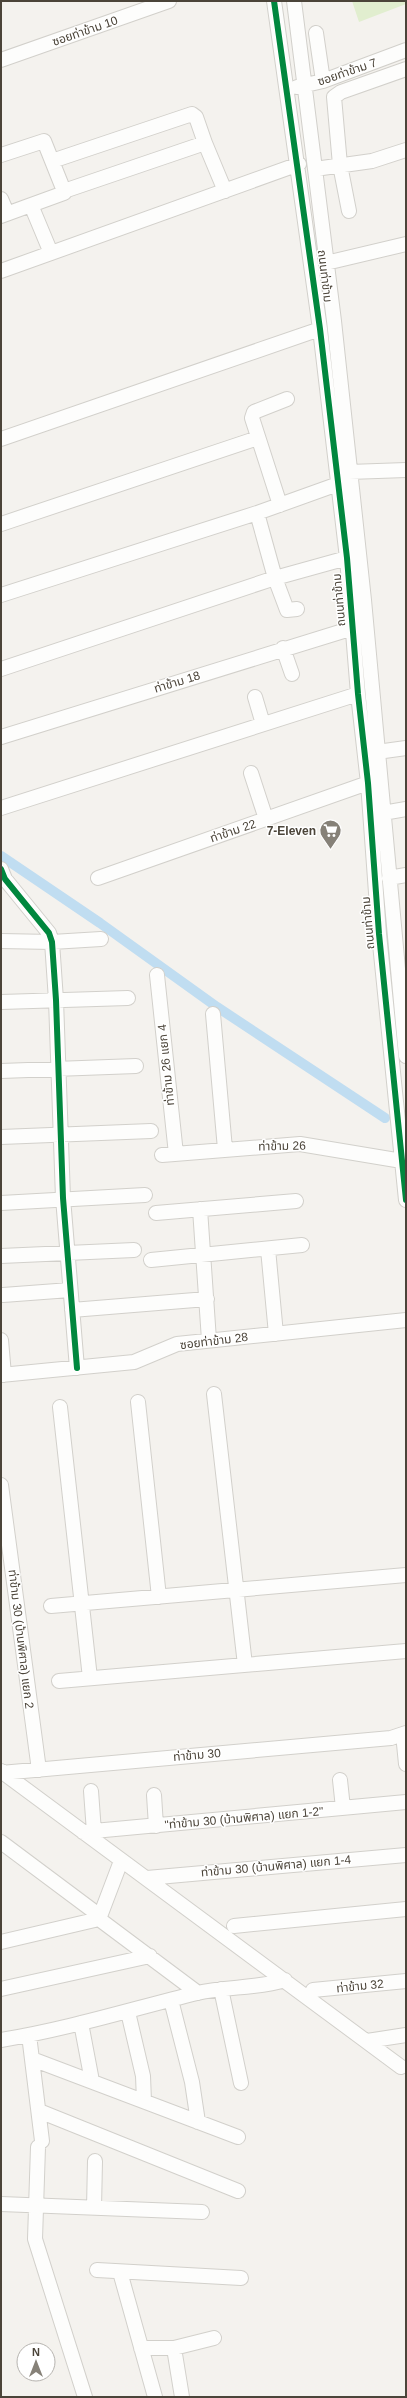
<svg xmlns="http://www.w3.org/2000/svg" width="407" height="2398" font-family="Arial,'Noto Sans Thai',sans-serif">
  <rect width="100%" height="100%" fill="#f4f2ee"/>
  <!-- green -->
  <path fill="#e1eecf" d="M352,1H406V4L359,22Z"/>
  <g fill="none" stroke-linecap="round" stroke-linejoin="round">
    <!-- canal -->
    <path stroke="#c0ddf1" stroke-width="10" d="M1,856L100,923L217,1007L385,1118"/>
    <defs>
      <path id="minor" d="M274,1L320,329L347,558L358,694L368,783L379,934L406,1200
        M294,1L334,321L364,600L406,1056
        M316,33L323,81
        M1,60L169,1
        M297,87L323,81L406,50
        M1,155L44,141L64,191
        M52,161L192,114L196,117L205,143
        M315,169L372,161L406,150
        M1,199L7,213
        M31,205L64,193V191L205,143L225,191
        M349,211L340,165L334,97L341,92L406,69
        M1,216L31,205L51,253
        M326,263L406,244
        M1,271L299,164
        M1,439L320,329
        M349,472L406,470
        M280,505L252,418L254,412L287,399
        M257,513L275,578L287,610L297,609
        M1,524L258,438
        M1,595L257,513L338,484
        M283,648L292,674
        M1,669L275,578L347,558
        M255,697L263,724
        M1,737L353,628
        M377,752L406,748
        M251,773L266,819
        M1,808L358,694
        M383,813L406,809
        M1,869L5,879L49,933L52,942L56,1000L63,1198L77,1368
        M98,878L368,783
        M389,878L406,875
        M1,941L52,942L101,939
        M157,975L176,1154
        M1,1002L128,998
        M213,1014L225,1149
        M1,1071L136,1066
        M1,1137L151,1131
        M162,1155L300,1144L402,1161
        M1,1203L145,1195
        M200,1209L209,1340
        M156,1213L296,1201
        M268,1249L276,1334
        M1,1256L134,1250
        M151,1260L302,1245
        M3,1295L70,1290
        M72,1310L207,1299
        M1,1340L4,1375
        M1,1375L134,1362L177,1344L406,1320
        M214,1394L245,1665
        M138,1402L159,1597
        M60,1407L90,1678
        M1,1485L39,1770
        M51,1606L406,1575
        M59,1681L406,1651
        M403,1734L406,1764
        M1,1771L401,2067
        M1,1773L391,1738L406,1733
        M340,1780L343,1808
        M91,1791L94,1832
        M154,1795L156,1826
        M83,1832L406,1802
        M1,1842L100,1916
        M147,1878L406,1855
        M99,1919L121,1861
        M234,1926L406,1909
        M1,1942L99,1919L198,1993
        M1,1989L150,1956
        M221,1989L241,2083
        M313,1990L406,1981
        M171,2000L192,2082L198,2122
        M128,2012L143,2076L144,2101
        M81,2023L92,2081
        M29,2035L42,2141
        M1,2040C68,2029 132,2009 197,1993C227,1986 256,1989 285,1980
        M367,2041L406,2035
        M32,2059L238,2137
        M39,2111L238,2191
        M38,2147L35,2239L85,2397
        M1,2204L202,2212
        M94,2208L95,2161
        M97,2270L241,2278
        M120,2272L155,2397
        M141,2348H174L214,2338
        M174,2348L182,2397"/>
    </defs>
    <!-- minor casing -->
    <use href="#minor" stroke="#d2d0cb" stroke-width="16"/>
    <!-- minor -->
    <use href="#minor" stroke="#fdfdfc" stroke-width="14"/>
    <defs>
      <path id="cycleway" d="M274,1L320,329L347,558L358,694L368,783L379,934L406,1200
        M1,869L5,879L49,933L52,942L56,1000L63,1198L77,1368"/>
    </defs>
    <!-- cycleway casing -->
    <use href="#cycleway" stroke="#fff" stroke-width="8"/>
    <!-- cycleway -->
    <use href="#cycleway" stroke="#00873e" stroke-width="6"/>
  </g>
  <!-- icons -->
  <defs>
    <symbol id="supermarket-pin" viewBox="-11 -11 22 30"><path d="M0 17L-7.5 6A9.5 9.5 0 1 1 7.5 6Z" fill="#868178" stroke="#fff"/><path d="M-6-5.5h2.5l.6 2H6L4.5 2H-2.5L-4.4-4H-6ZM-1.5 3.2a1.3 1.3 0 1 0 .1 0ZM3 3.2a1.3 1.3 0 1 0 .1 0Z" fill="#fff"/></symbol>
  </defs>
  <g fill-rule="evenodd">
    <use href="#supermarket-pin" x="318" y="818" width="25" height="34"/>
  </g>
  <g text-anchor="middle" stroke-width="3" stroke-linejoin="round" paint-order="stroke">
    <!-- street labels -->
    <g font-size="12" fill="#4b4439" stroke="#fff">
      <text transform="translate(85 31) rotate(-19)" y="4">ซอยท่าข้าม 10</text>
      <text transform="translate(347 72) rotate(-19)" y="4">ซอยท่าข้าม 7</text>
      <text transform="translate(325 276) rotate(83)" y="4">ถนนท่าข้าม</text>
      <text transform="translate(339 600) rotate(-95)" y="4">ถนนท่าข้าม</text>
      <text transform="translate(177 682) rotate(-17)" y="4">ท่าข้าม 18</text>
      <text transform="translate(233 831) rotate(-19)" y="4">ท่าข้าม 22</text>
      <text transform="translate(368 923) rotate(-95)" y="4">ถนนท่าข้าม</text>
      <text transform="translate(166 1065) rotate(-96)" y="4">ท่าข้าม 26 แยก 4</text>
      <text transform="translate(282 1146) rotate(-1)" y="4">ท่าข้าม 26</text>
      <text transform="translate(214 1341) rotate(-7)" y="4">ซอยท่าข้าม 28</text>
      <text transform="translate(21 1639) rotate(83)" y="4">ท่าข้าม 30 (บ้านพิศาล) แยก 2</text>
      <text transform="translate(197 1755) rotate(-5)" y="4">ท่าข้าม 30</text>
      <text transform="translate(244 1818) rotate(-5)" y="4">"ท่าข้าม 30 (บ้านพิศาล) แยก 1-2"</text>
      <text transform="translate(276 1866) rotate(-5)" y="4">ท่าข้าม 30 (บ้านพิศาล) แยก 1-4</text>
      <text transform="translate(360 1986) rotate(-6)" y="4">ท่าข้าม 32</text>
    </g>
    <!-- poi labels -->
    <g font-size="12" font-weight="bold" fill="#4b4439" stroke="#fff" text-anchor="end">
      <text x="316" y="835">7-Eleven</text>
    </g>
  </g>
  <!-- border -->
  <rect width="407" height="2398" fill="none" stroke="#4b4439" stroke-width="4"/>
  <!-- north arrow -->
  <g transform="translate(36 2362)"><circle r="19" fill="#ffffff" stroke="#b7b4b0"/>
  <path d="M0-3L7 15L0 10L-7 15Z" fill="#868178"/>
  <text y="-6" font-size="11" font-weight="bold" text-anchor="middle" fill="#4b4439">N</text>
  </g>
</svg>
